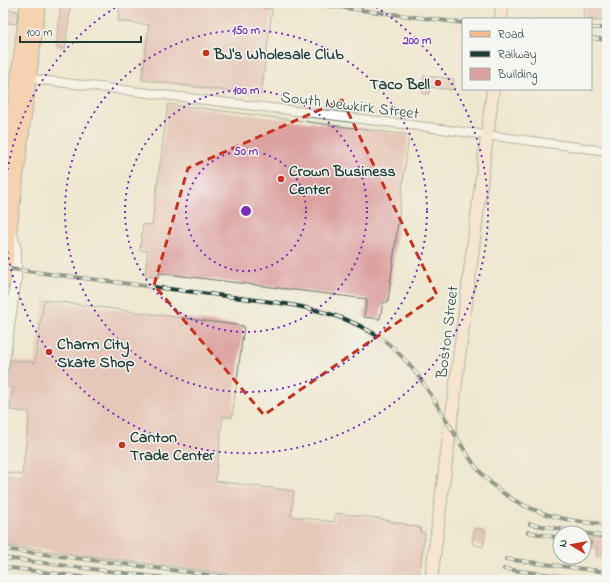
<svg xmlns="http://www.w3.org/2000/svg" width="610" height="583" font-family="'Indie Flower',sans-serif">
  <rect width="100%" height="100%" fill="#f6f6f2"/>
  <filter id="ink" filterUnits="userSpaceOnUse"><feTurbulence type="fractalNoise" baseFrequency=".025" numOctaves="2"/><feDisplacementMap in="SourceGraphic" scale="8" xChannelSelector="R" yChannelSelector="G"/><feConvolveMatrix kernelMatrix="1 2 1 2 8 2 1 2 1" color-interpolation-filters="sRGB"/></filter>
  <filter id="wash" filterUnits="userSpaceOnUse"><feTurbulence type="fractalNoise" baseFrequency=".012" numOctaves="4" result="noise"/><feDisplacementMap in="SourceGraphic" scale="16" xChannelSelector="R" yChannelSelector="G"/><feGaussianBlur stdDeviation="0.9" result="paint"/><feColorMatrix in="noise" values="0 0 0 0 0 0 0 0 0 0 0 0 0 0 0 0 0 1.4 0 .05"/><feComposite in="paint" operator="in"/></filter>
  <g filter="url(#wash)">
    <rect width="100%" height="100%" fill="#eee8d0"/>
    <g id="blocks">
      <!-- building -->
      <path fill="#dba2a0" d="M61,3H71L65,49L56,47Z
        M120,3H224L272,9L261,95L142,80L149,25L118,21Z
        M585,3H607V22L583,19Z
        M3,9L18,11L16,24L3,22Z
        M424,76L454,79L453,90L430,87L429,94L422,93Z
        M168,104L409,135L388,302H383L380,319L364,317L367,299L159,273L158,278L145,276L148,251L140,250L143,224L152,225Z
        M44,300L244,326L232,417L223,416L215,481L294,491L291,516L334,522L335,513L377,518L421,528L420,532L425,533L418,580H278L3,545L5,472L22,475L30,412L10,410L13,388L4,386L6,373L9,368L11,360L35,363Z
        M475,528L486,531L483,547L472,544Z
        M591,537L607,540L606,558L596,556L597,548L589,547Z"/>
    </g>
  </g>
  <g filter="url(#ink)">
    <use href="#blocks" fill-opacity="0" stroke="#67796b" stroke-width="1"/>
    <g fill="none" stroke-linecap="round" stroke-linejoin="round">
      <defs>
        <path id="minor" d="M25,78L411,125L607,151"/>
        <path id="tertiary" d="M3,367L16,279V250L11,230"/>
        <path id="secondary" d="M501,19L502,3
          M431,580L493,89"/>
        <path id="primary" d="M3,199L27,3
          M3,283L39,3"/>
      </defs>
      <!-- minor casing -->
      <use href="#minor" stroke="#67796b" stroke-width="10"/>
      <!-- tertiary casing -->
      <use href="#tertiary" stroke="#67796b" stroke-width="12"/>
      <!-- secondary casing -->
      <use href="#secondary" stroke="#67796b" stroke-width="14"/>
      <!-- primary casing -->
      <use href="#primary" stroke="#67796b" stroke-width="15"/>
      <!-- minor -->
      <use href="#minor" stroke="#fff" stroke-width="8"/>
      <!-- tertiary -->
      <use href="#tertiary" stroke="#fff" stroke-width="10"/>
      <!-- secondary -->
      <use href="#secondary" stroke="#fee3d1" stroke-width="12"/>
      <!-- primary -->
      <use href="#primary" stroke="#fcba8d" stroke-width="13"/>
      <defs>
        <path id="rail" d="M305,3L463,23
          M591,28H607
          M591,38L607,40
          M3,268L280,303C318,309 354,318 386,342C408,359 425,384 439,408C451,427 462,448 476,467C508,508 557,522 607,524
          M530,524L607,537
          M528,532L560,538
          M584,542L590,543
          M3,549L251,580
          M3,558L181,580
          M506,559L607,572
          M3,567L106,580
          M504,569L593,580"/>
      </defs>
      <!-- rail casing -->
      <use href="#rail" stroke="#1f3d34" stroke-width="4"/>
      <!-- rail -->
      <use href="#rail" stroke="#f6f6f2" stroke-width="2.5" stroke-dasharray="8" stroke-linecap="butt"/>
    </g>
  </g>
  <!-- marked area -->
  <path d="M0 0H610V583H0ZM342,100L437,295L264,415L154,285L188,168Z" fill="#eee8d0" fill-opacity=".55" fill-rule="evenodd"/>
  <path fill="none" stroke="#c8321e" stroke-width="3" stroke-dasharray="8 5" stroke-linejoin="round" d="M342,100L437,295L264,415L154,285L188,168Z"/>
  <!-- distance rings -->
  <g fill="none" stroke="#7b2cbf" stroke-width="2" stroke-dasharray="2 4">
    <circle cx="246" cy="211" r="60"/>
    <circle cx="246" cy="211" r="121"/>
    <circle cx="246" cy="211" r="181"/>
    <path d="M371 4A242 242 0 1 1 121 4"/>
  </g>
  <!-- markers -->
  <g fill="#c8321e" stroke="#f6f6f2" stroke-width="1.5">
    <circle cx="206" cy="53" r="4"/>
    <circle cx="438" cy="83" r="4"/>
    <circle cx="281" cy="179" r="4"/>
    <circle cx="49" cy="352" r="4"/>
    <circle cx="122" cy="445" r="4"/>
  </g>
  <g text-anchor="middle" stroke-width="3" stroke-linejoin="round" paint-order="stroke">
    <!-- poi labels -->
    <g font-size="16" font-weight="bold" fill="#1f3d34" stroke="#f6f6f2" text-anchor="start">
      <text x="214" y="59">BJ's Wholesale Club</text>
      <text x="430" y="89" text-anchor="end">Taco Bell</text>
      <text x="289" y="176">Crown Business<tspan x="289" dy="18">Center</tspan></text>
      <text x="57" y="349">Charm City<tspan x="57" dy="18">Skate Shop</tspan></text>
      <text x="130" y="442">Canton<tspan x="130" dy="18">Trade Center</tspan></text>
    </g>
    <!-- street labels -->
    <g font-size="16" fill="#1f3d34" stroke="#f6f6f2">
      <text transform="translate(350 104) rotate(7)" y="6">South Newkirk Street</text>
      <text transform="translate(446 332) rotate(-83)" y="6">Boston Street</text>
    </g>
  </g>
  <circle cx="246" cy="211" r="6" fill="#7b2cbf" stroke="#f6f6f2" stroke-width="2"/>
  <g font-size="12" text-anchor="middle" font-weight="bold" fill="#7b2cbf" stroke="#f6f6f2" stroke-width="3" stroke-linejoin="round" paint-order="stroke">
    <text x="246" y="34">150 m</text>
    <text x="417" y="44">200 m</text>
    <text x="246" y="94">100 m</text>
    <text x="246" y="155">50 m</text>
  </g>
  <!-- margin -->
  <rect width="610" height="583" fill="none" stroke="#f6f6f2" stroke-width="16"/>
  <!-- legend -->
  <rect x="462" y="18" width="130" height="72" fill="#f6f6f2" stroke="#a0aca6"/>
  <rect x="470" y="31" width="20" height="6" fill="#fcba8d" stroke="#a0aca6"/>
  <text x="498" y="38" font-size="12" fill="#1f3d34">Road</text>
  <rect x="470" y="51" width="20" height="6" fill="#1f3d34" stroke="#a0aca6"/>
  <text x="498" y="58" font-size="12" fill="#1f3d34">Railway</text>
  <rect x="470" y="68" width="20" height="12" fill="#dba2a0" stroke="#a0aca6"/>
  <text x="498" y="78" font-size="12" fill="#1f3d34">Building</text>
  <!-- north arrow -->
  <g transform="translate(572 545) rotate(280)"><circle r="19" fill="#f6f6f2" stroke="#a0aca6"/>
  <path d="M0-3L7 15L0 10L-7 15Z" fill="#c8321e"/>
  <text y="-6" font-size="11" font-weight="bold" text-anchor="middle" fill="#1f3d34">N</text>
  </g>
  <!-- scale -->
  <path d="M20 36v6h121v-6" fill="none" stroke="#1f3d34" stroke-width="2"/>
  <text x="26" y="36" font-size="12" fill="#1f3d34" stroke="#f6f6f2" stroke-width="3" paint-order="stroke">100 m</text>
</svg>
